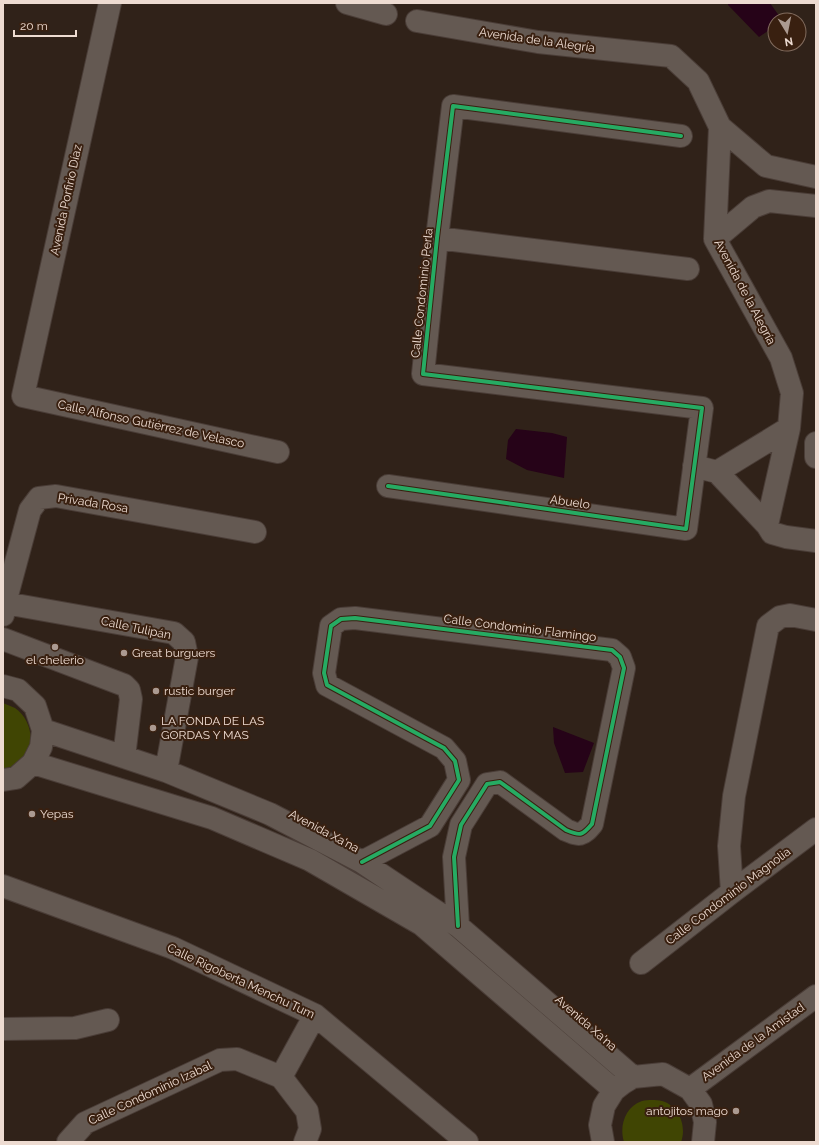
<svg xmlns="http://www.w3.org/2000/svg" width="819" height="1145" font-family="Raleway,sans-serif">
  <rect width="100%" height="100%" fill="#302219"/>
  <!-- green -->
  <path fill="#404503" d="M3,703C7,705 11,706 15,708C31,719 36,743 24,759C19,765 9,769 3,773Z
    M652,1100C655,1100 659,1100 662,1101C679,1106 687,1126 681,1142H624C619,1126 625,1107 642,1101C645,1100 649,1100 652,1100Z"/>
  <!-- water -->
  <path fill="#260318" d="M728,3H770L782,20H775V26L759,37L728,5Z
    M516,429L552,433L567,437L564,478L527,470L506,459L508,440Z
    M553,727L594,743L583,772L565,773L554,743Z"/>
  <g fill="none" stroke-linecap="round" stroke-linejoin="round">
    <defs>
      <path id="minor" d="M110,3L23,396L278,452
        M347,3L386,14
        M417,21L538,42L671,56L698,81L720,127L715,239L781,358L792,393L789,428L767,525L772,533L786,537L816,541
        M720,127L766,166L816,177
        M437,238L688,269
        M715,239L753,207L769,201L816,206
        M816,443V457
        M694,466L717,472L767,525
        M717,472L789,428
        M388,486L686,529L702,408L423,374L437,238L453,106L681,136
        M5,603L174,633L184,642L187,657L166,771
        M3,615L5,603L30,510L39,498L56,496L255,532
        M3,639L124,685L129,690L131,699L124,757
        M3,686L18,690L35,706L43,730L41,747L33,763L16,778L3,780
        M43,730L166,771L270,814L362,862L458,926L633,1077
        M33,763L212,818L310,860L421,924L614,1090
        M362,862L430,826L459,780L455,761L444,748L327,685L324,673L331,626L341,619L355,618L612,650L620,657L624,668L592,824C582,836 580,836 566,830L500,782L487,784L461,825L454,857L458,926
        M3,886L173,948L315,1015L467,1142
        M732,892L729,846L734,796L768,626L780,617L790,615L816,620
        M641,963L732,892L816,829
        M3,1029L75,1028L108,1020
        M281,1077L315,1015
        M690,1089L816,996
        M68,1142L85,1123L220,1060L237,1059L281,1077L307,1111L310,1129L305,1142
        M603,1142L600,1125L604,1106L614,1090L623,1083L633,1077L663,1074L690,1089L701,1104L705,1122L703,1142"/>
    </defs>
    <!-- minor casing -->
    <use href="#minor" stroke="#4a3d37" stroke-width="24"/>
    <!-- minor -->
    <use href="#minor" stroke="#645952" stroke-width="22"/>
    <defs>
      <path id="cycleway" d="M388,486L686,529L702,408L423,374L437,238L453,106L681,136
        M362,862L430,826L459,780L455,761L444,748L327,685L324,673L331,626L341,619L355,618L612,650L620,657L624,668L592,824C582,836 580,836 566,830L500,782L487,784L461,825L454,857L458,926"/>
    </defs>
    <!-- cycleway casing -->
    <use href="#cycleway" stroke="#392010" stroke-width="6"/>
    <!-- cycleway -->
    <use href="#cycleway" stroke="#26ab63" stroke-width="4"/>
  </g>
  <!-- markers -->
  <g fill="#ab9a91" stroke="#392010" stroke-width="1.5">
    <circle cx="55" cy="647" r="4"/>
    <circle cx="124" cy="653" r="4"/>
    <circle cx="156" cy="691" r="4"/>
    <circle cx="153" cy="728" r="4"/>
    <circle cx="32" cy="814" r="4"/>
    <circle cx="736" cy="1111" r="4"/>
  </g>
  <g text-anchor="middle" stroke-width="4" stroke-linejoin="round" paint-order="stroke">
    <!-- street labels -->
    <g font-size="12" fill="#eddbd1" stroke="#392010">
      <text transform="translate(537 40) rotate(8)" y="4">Avenida de la Alegría</text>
      <text transform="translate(66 200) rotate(-78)" y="4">Avenida Porfirio Díaz</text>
      <text transform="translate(745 292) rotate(62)" y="4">Avenida de la Alegría</text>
      <text transform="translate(422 293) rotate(-84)" y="4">Calle Condominio Perla</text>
      <text transform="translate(151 424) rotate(12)" y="4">Calle Alfonso Gutiérrez de Velasco</text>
      <text transform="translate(570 502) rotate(8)" y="4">Abuelo</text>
      <text transform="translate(93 503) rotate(9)" y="4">Privada Rosa</text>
      <text transform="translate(136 628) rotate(12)" y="4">Calle Tulipán</text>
      <text transform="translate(520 628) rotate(7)" y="4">Calle Condominio Flamingo</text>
      <text transform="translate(324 831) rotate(28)" y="4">Avenida Xa'na</text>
      <text transform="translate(728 896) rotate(-37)" y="4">Calle Condominio Magnolia</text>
      <text transform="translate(241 981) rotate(25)" y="4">Calle Rigoberta Menchu Tum</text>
      <text transform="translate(586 1023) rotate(41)" y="4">Avenida Xa'na</text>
      <text transform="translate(753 1042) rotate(-36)" y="4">Avenida de la Amistad</text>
      <text transform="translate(150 1093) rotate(-25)" y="4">Calle Condominio Izabal</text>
    </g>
    <!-- poi labels -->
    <g font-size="12" fill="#eddbd1" stroke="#392010" text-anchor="start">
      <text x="132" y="657">Great burguers</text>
      <text x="55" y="664" text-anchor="middle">el chelerio</text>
      <text x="164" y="695">rustic burger</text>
      <text x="161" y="725">LA FONDA DE LAS<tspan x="161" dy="14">GORDAS Y MAS</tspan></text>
      <text x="40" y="818">Yepas</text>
      <text x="728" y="1115" text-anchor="end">antojitos mago</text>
    </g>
  </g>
  <!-- border -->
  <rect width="819" height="1145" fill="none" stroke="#eddbd1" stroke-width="8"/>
  <!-- north arrow -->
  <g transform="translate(787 32) rotate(170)"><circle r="19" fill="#392010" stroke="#816b5d"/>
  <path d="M0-3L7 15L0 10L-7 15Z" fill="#ab9a91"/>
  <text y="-6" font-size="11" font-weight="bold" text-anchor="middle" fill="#eddbd1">N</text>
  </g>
  <!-- scale -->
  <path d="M14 30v6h62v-6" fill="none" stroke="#eddbd1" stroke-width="2"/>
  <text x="20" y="30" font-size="12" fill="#eddbd1" stroke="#392010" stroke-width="3" paint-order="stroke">20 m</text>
</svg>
